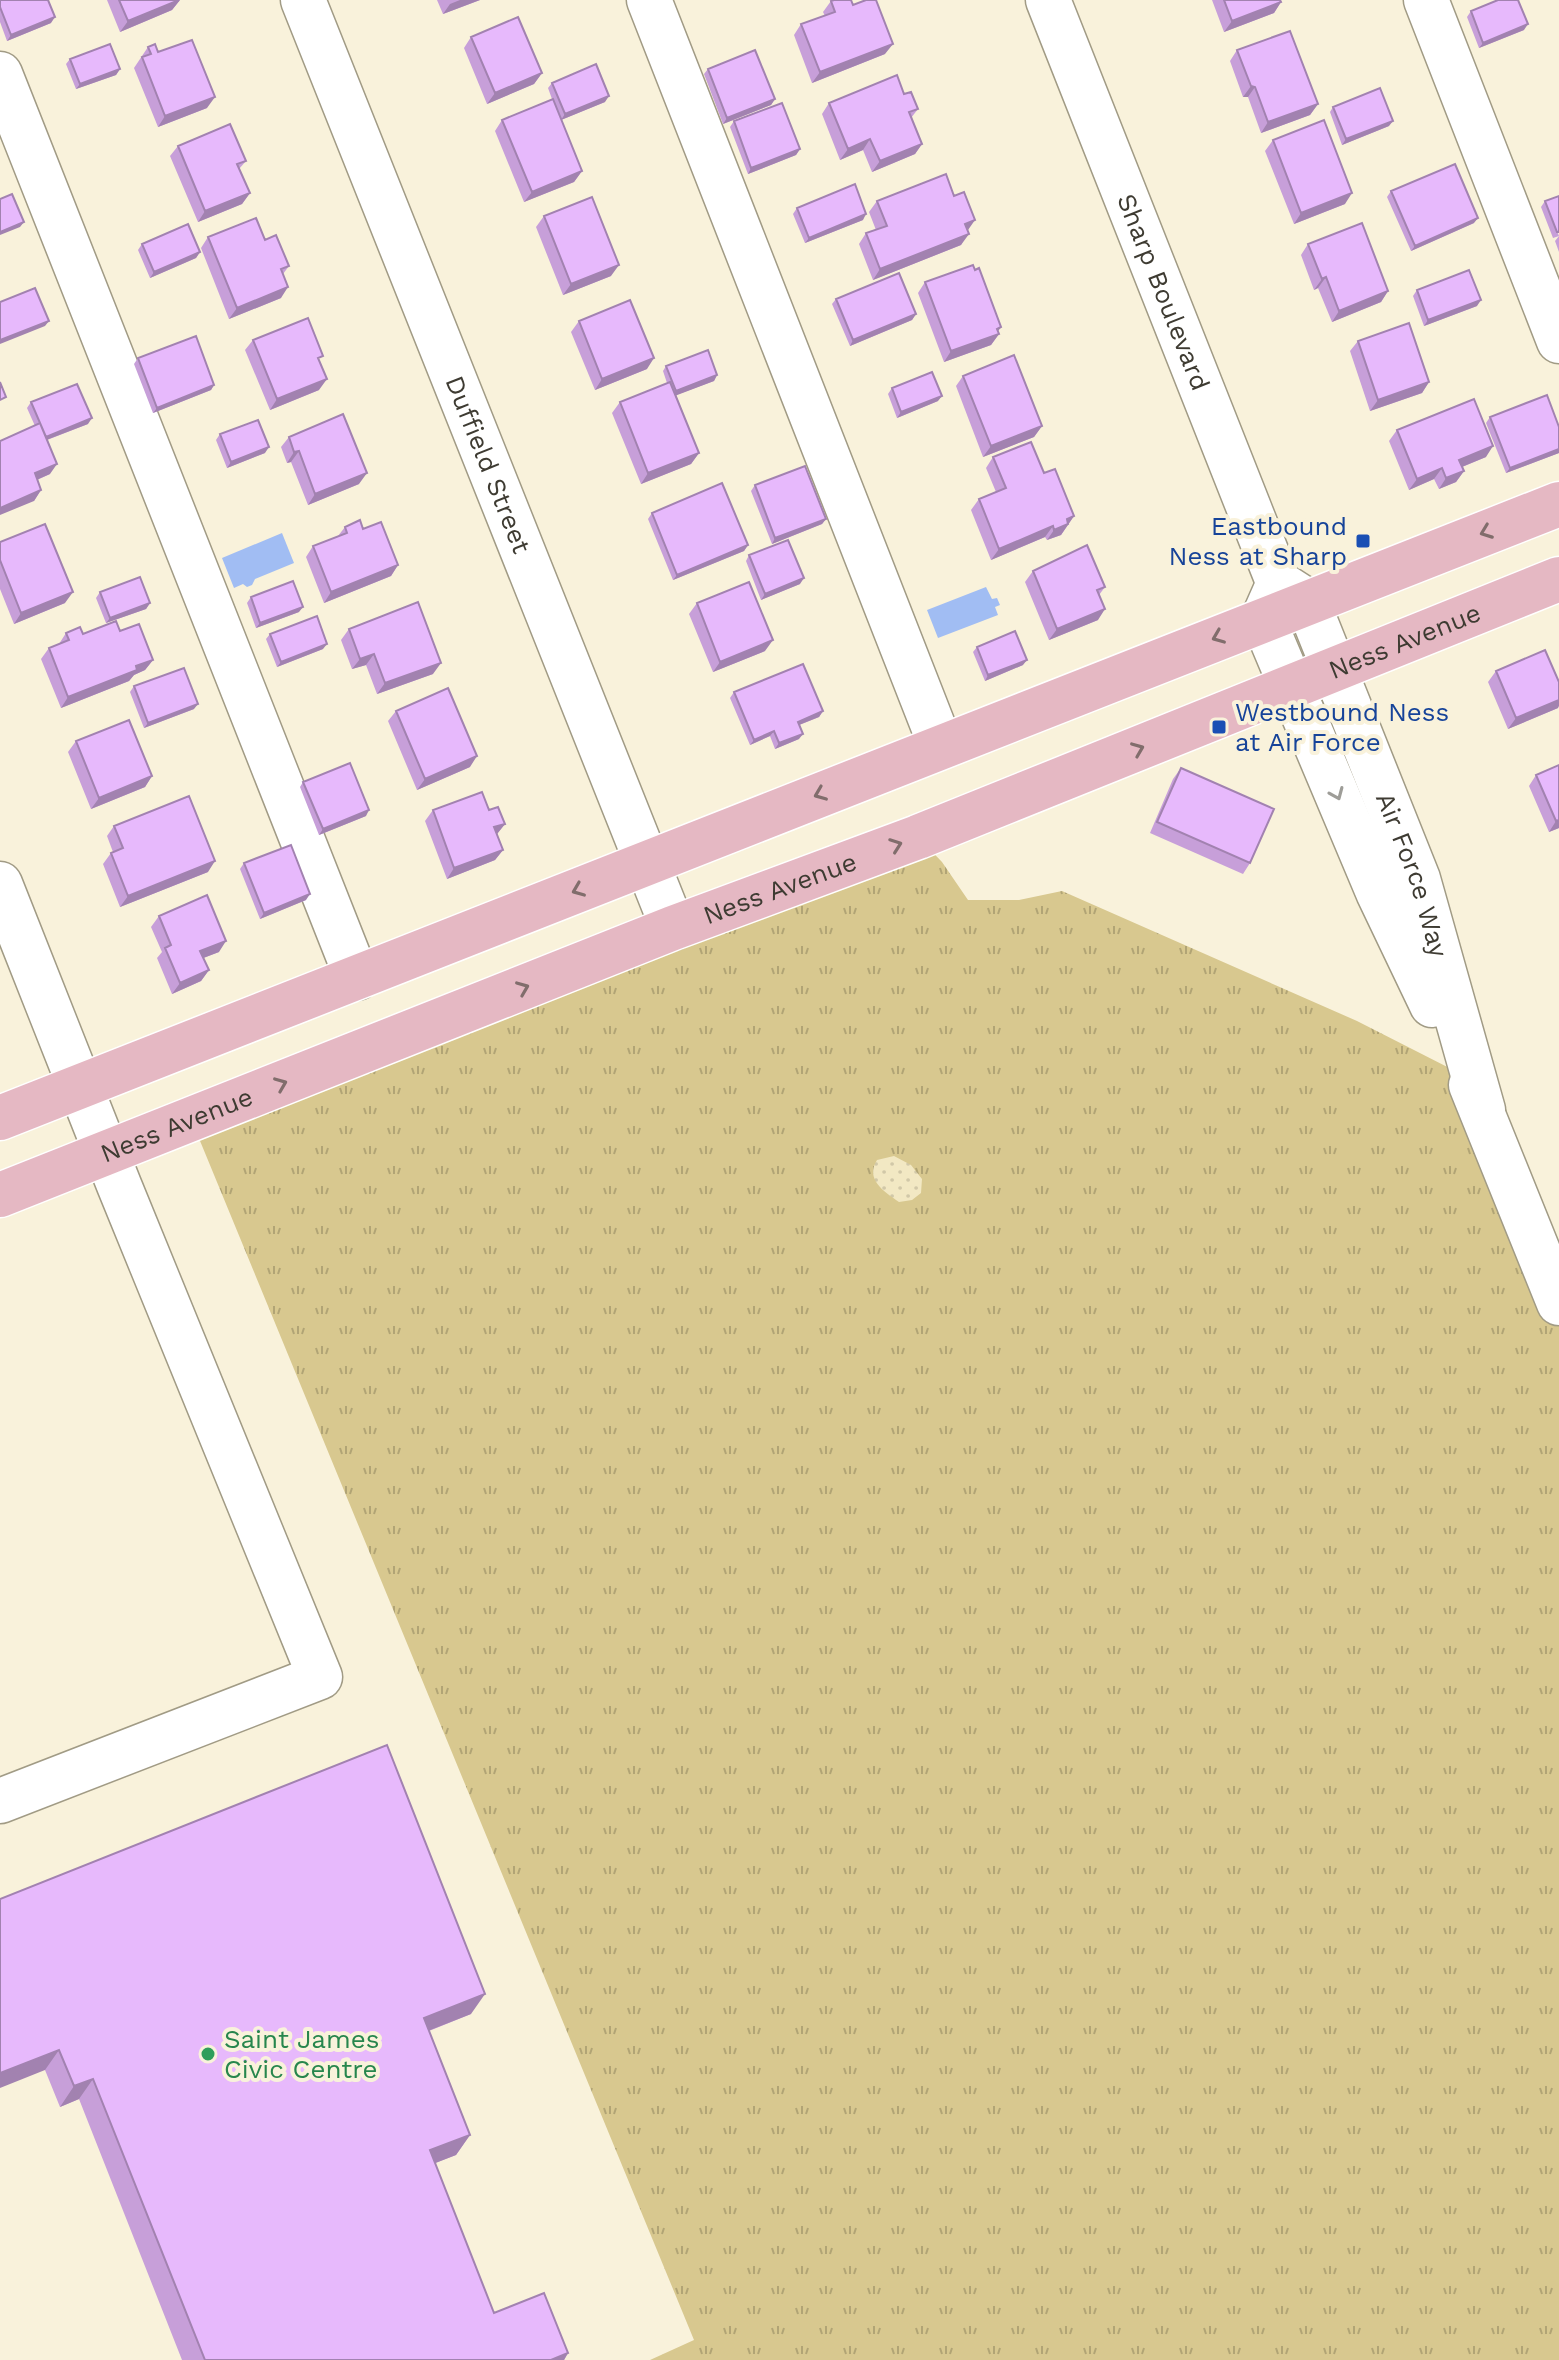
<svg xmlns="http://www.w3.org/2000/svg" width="1559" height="2360" font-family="'Work Sans',sans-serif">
  <defs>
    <pattern id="grass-tufts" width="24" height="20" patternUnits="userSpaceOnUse" patternTransform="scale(2)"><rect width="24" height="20" fill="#d8c88f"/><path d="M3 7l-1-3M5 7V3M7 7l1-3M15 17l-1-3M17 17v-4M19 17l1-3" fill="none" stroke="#b1a475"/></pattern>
    <pattern id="sand-dots" width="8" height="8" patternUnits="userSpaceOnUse" patternTransform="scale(2)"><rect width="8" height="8" fill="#f2e8c3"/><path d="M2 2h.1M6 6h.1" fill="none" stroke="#d1c8a8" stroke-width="1.8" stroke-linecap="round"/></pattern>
  </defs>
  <rect width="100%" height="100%" fill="#f9f2db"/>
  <!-- grass -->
  <path fill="url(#grass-tufts)" d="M918,837L942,862L968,900H1019L1062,891L1357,1021L1467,1077L1559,1303V2360H650L694,2340L191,1119Z"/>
  <!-- sand -->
  <path fill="url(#sand-dots)" d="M894,1156L911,1165L922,1179L921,1193L912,1200L899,1202C883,1191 865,1179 877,1160Z"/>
  <!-- water -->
  <path fill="#a1bdf3" d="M282,533L294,563L255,579L252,585L247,587L243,584L234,588L222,558Z
    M986,587L992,599L997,598L1000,605L995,607L998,615L938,638L927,610Z"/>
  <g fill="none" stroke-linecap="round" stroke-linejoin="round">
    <defs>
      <g id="minor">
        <path id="s1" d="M303,0L673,928"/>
        <path d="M649,0L941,746"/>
        <path id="s2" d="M1048,0L1275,574L1279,583L1307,601L1418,879L1483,1110"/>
        <path d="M1426,0L1559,341"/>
        <path d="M0,74L357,978"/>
        <path d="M1278,585L1263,619L1378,892L1432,1005"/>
        <path d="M0,884L119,1185L320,1677L0,1801"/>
        <path d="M1471,1085L1559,1303"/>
      </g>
      <g id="major">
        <path d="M0,1118L1559,504"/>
        <path id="s3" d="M0,1195L673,928L918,837L1559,579"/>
      </g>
    </defs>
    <!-- minor casing -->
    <use href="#minor" stroke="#a19b85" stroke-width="47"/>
    <!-- major casing -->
    <use href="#major" stroke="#fff" stroke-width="47"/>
    <!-- minor -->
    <use href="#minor" stroke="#fff" stroke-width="44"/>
    <!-- major -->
    <use href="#major" stroke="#e5b8c3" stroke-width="44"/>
  </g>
  <!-- wall -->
  <path fill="#c79fd9" d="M0,0L51,23L7,41L0,22Z
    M107,0H180L172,10L120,32Z
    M437,0H480L443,14Z
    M1212,0H1280L1281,2L1274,13L1224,32Z
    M831,1L853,5L885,54L812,83L794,35L801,24L825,16L823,12Z
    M1471,11L1524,30L1479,48L1467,17Z
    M471,37L542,73L534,84L487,104L464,48Z
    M148,47L158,52L207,108L158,127L134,68Z
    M1237,50L1318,104L1310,115L1261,133L1248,97H1243L1230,61Z
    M70,59L120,69L116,75L76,89L66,64Z
    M708,69L775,99L771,105L723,124L704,74Z
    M552,83L605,102L561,120L582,171L574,182L524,202L495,131L502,120L552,99L548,88Z
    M904,94L918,109L911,118L922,144L915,154L872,172L863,150L840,160L822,114L829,103Z
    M1333,107L1389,126L1342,145L1330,112Z
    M734,121L800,149L796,155L748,174L730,127Z
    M1273,140L1345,204L1294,224L1265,151Z
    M178,146L246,161L239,169L250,193L242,204L198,222L170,156Z
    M1391,191L1474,223L1411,251L1387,197Z
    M877,201L967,231L961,245L873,280L859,244L866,233L876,230L869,212Z
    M1545,201L1559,236L1553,238L1541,207Z
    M797,208L863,220L805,243L793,214Z
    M544,216L611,276L563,295L536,227Z
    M1559,236V252L1555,241Z
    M208,237L265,240L289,266L283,274L281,298L229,319L201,248Z
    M142,244L200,252L196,258L150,278L138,250Z
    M1308,244L1388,291L1381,302L1332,322L1318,288L1314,290L1301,255Z
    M925,282L1001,327L998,331L999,334L991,345L944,362L918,293Z
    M1417,290L1477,306L1424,326L1413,296Z
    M836,299L916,314L912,320L850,346L832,304Z
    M579,321L647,369L595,390L571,332Z
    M253,340L319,390L270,410L245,350Z
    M1358,341L1429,382L1422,393L1370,411L1350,351Z
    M138,358L214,385L211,390L153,413L134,364Z
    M666,366L717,375L714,381L676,395L699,453L691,464L641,484L612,413L620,402L667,383L663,371Z
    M963,376L1042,426L1034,437L983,457L956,386Z
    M892,388L938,401L897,418L888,394Z
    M31,402L88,424L47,440L50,474L37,480L41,490L34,501L35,426L27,408Z
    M1490,417L1559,427V453L1506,473L1486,423Z
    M1397,430L1486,457L1462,467L1464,471L1456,482L1439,489L1434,479L1409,490L1389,441Z
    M220,434L265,453L227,468L216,440Z
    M289,437L359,484L308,505L291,462L287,463L281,447Z
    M993,457L1044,473L1074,516L1061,535L1047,540L1045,537L991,560L971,510L979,499L996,492L986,468Z
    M755,485L826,519L822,524L772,544L751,491Z
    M652,513L748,545L744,551L673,580L648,519Z
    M345,527L363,529L398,565L391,576L324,603L306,557L313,546L338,536Z
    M0,542L65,603L14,624L0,589Z
    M749,555L800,584L761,600L746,561Z
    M1033,571L1105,587L1099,595L1098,620L1049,640L1025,582Z
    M100,592L150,603L146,609L106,623L96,598Z
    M251,597L299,612L256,628L247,603Z
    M697,603L765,651L713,672L689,614Z
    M349,629L433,674L377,694L366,665L352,669L341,640Z
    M120,631L153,660L145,670L134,675L129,681L61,708L41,659L49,648L59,644L66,633L83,634Z
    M270,634L323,649L277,667L266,639Z
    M977,647L1023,665L985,681L973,652Z
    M1496,671L1558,708L1508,729L1488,682Z
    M134,686L194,709L144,728L130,692Z
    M734,692L823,711L819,717L799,725V739L775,749L770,736L750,745L730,698Z
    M396,711L470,767L417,790L388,721Z
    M76,741L152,776L145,787L91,809L68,752Z
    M1559,765V828L1549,832L1529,786L1536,775Z
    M1181,768L1250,863L1243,874L1150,833L1173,779Z
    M303,782L366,816L319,835L300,787Z
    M433,810H489L505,824L497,834L503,850L495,860L447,879L425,821Z
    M114,826L208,872L120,907L103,864L111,853L113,852L107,836Z
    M244,863L306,900L260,919L240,869Z
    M159,916L219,952L203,958L209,970L201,981L172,994L157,958L162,952L151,927Z
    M0,1899L471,2014L429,2031L470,2135L456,2155L435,2163L494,2313L568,2353L564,2360H182L79,2099L60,2107L45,2070Z"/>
  <!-- shaded-wall -->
  <path fill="#a282b0" d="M180,0L172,10L120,32L128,21Z
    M460,0H480L443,14L450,4Z
    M1281,2L1274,13L1224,32L1232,21Z
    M55,17L51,23L7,41L11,35Z
    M1528,24L1524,30L1479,48L1483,43Z
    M893,44L885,54L812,83L820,72Z
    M120,69L116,75L76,89L80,84Z
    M542,73L534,84L487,104L495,93Z
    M1251,86L1255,87L1248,97H1243Z
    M609,96L605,102L561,120L565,114Z
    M215,97L207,108L158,127L165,116Z
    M775,99L771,105L723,124L727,118Z
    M1318,104L1310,115L1261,133L1268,122Z
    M1393,121L1389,126L1342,145L1346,139Z
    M870,139L863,150L840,160L848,149Z
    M922,144L915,154L872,172L880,161Z
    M800,149L796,155L748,174L751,168Z
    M582,171L574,182L524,202L532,192Z
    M250,193L242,204L198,222L205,211Z
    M1352,193L1345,204L1294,224L1301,213Z
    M866,214L863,220L805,243L809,238Z
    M1478,218L1474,223L1411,251L1415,246Z
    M975,220L968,230L965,224Z
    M24,222L20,227L0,235V232Z
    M969,234L961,245L873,280L880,269Z
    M200,252L196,258L150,278L154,272Z
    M619,265L611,276L563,295L571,284Z
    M1326,277L1318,288L1314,290L1322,279Z
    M288,287L281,298L229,319L237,308Z
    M1388,291L1381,302L1332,322L1339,311Z
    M1481,300L1477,306L1424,326L1428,320Z
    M916,314L912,320L850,346L853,340Z
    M49,321L45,326L0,344V340Z
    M1001,327L995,335L999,334L991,345L944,362L951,351Z
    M654,358L647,369L595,390L602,379Z
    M717,375L714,381L672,397L676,391Z
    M327,379L319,390L270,410L277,399Z
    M1429,382L1422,393L1370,411L1378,400Z
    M214,385L211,390L153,413L157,408Z
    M942,396L938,401L897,418L901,412Z
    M92,418L88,424L41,442L45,437Z
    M1042,426L1034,437L983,457L991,446Z
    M1493,446L1486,457L1452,471L1459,460Z
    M269,447L265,453L227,468L231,462Z
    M1559,449V453L1506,473L1510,468Z
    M299,451L291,462L287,463L294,452Z
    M699,453L691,464L641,484L648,473Z
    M57,464L50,474L27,484L35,473Z
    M1442,468L1434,479L1409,490L1417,479Z
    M1464,471L1456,482L1439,489L1446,478Z
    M367,473L359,484L308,505L315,494Z
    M41,490L34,501L0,515V508Z
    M1074,516L1061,535L1047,540L1054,530L1067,519Z
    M826,519L822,524L772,544L775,538Z
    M1053,526L1045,537L991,560L999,549Z
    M748,545L744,551L673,580L677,575Z
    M398,565L391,576L324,603L331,592Z
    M804,578L800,584L761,600L765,594Z
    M73,592L65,603L14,624L21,613Z
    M150,603L146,609L106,623L110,618Z
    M303,607L299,612L256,628L260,623Z
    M1105,609L1098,620L1049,640L1057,629Z
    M773,640L765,651L713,672L720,662Z
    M327,644L323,649L277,667L281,662Z
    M374,654L366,665L352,669L360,659Z
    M153,660L145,670L134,675L129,681L61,708L68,697L136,666Z
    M1027,660L1023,665L985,681L988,675Z
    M441,663L433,674L377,694L385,683Z
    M1559,700V706L1558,708L1508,729L1516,718Z
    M198,704L194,709L144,728L148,723Z
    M823,711L819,717L794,727L798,722Z
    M774,731L770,736L750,745L754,740Z
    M803,734L799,739L775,749L779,743Z
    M477,756L470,767L417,790L425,779Z
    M152,776L145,787L91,809L99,798Z
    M369,810L366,816L319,835L323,829Z
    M1559,820V828L1549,832L1556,821Z
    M505,824L497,834L494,827Z
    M503,850L495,860L447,879L454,868Z
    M215,861L208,872L120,907L128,896Z
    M310,894L306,900L260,919L264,913Z
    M226,941L219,952L193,962L200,951Z
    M209,970L201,981L172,994L180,983Z
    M485,1994L471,2014L410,2038L424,2018Z
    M59,2050L45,2070L0,2088V2073Z
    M93,2079L79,2099L60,2107L74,2086Z
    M470,2135L456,2155L415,2171L430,2150Z
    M568,2353L564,2360H551Z"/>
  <!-- building -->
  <path fill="#e7b9fc" stroke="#a282b0" stroke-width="2" d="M0,0H48L55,17L11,35L0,7Z
    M119,0H179L128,21Z
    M834,0H851L853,5L866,0H876L893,44L820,72L801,24L835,12L831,1Z
    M1224,0H1280L1281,2L1232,21Z
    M1498,0H1518L1528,24L1483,43L1471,11Z
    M518,17L542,73L495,93L471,37Z
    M1290,31L1318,104L1268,122L1255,87L1251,86L1237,50Z
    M192,40L215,97L165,116L142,57L151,54L148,47L155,44L158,52Z
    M110,44L120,69L80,84L70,59Z
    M755,50L775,99L727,118L708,69Z
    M596,64L609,96L565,114L552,83Z
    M897,75L904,94L911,92L918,109L909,112L922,144L880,161L870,139L848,149L829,103Z
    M1380,88L1393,121L1346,139L1333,107Z
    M553,99L582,171L532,192L502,120Z
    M782,103L800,149L751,168L734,121Z
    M1324,120L1352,193L1301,213L1273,140Z
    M230,124L246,161L237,164L250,193L205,211L178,146Z
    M1455,164L1478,218L1415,246L1391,191Z
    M946,174L954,196L964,192L975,220L965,224L969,234L880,269L866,233L887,226L877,201Z
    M855,184L866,214L809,238L797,208Z
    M12,194L24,222L0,232V199Z
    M1559,196V232H1557L1545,201Z
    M592,197L619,265L571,284L544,216Z
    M256,218L265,240L276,235L289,266L281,269L288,287L237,308L208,237Z
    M1362,223L1388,291L1339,311L1326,277L1322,279L1308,244Z
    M188,224L200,252L154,272L142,244Z
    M973,265L975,270L979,268L1001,327L997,329L999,334L951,351L925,282Z
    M1469,270L1481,300L1428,320L1417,290Z
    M899,273L916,314L853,340L836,299Z
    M35,288L49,321L0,340V302Z
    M630,300L654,358L602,379L579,321Z
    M308,318L323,356L318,358L327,379L277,399L253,340Z
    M1409,323L1429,382L1378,400L1358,341Z
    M196,336L214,385L157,408L138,358Z
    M708,350L717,375L676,391L666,366Z
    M1014,355L1042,426L991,446L963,376Z
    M932,372L942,396L901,412L892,388Z
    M0,382L6,397L0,400Z
    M670,382L699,453L648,473L620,402Z
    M77,384L92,418L46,437L31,402Z
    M1547,395L1559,427V449L1510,468L1490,417Z
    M1474,399L1493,446L1459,460L1464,471L1446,478L1442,468L1417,479L1397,430Z
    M343,414L367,473L315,494L299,451L294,452L289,437Z
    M258,420L269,447L231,462L220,434Z
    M40,423L57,464L35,473L41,490L0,508V441Z
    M1031,442L1044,473L1055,469L1074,516L1067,519L1068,524L1054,530L1053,526L999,549L979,499L1006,488L993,457Z
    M805,466L826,519L775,538L755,485Z
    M722,483L748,545L677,575L652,513Z
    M360,520L363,529L381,522L398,565L331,592L313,546L347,533L345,527Z
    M45,524L73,592L21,613L0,560V542Z
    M788,540L804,578L765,594L749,555Z
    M1087,545L1105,587L1097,590L1105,609L1057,629L1033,571Z
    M140,577L150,603L110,618L100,592Z
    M293,581L303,607L260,623L251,597Z
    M749,582L773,640L720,662L697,603Z
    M418,602L441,663L385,683L374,654L360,659L349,629Z
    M317,616L327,644L281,662L270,634Z
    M116,621L120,631L139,624L153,660L136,666L137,670L68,697L49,648L69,640L66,633L80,627L83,634Z
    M1015,631L1027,660L988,675L977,647Z
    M1545,650L1559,682V700L1516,718L1496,671Z
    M803,664L823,711L798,722L803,734L779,743L774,731L754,740L734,692Z
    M184,668L198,704L148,723L134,686Z
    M448,688L477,756L425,779L396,711Z
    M129,720L152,776L99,798L76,741Z
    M350,763L369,810L323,829L303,782Z
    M1559,765V820L1556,821L1536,775Z
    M1181,768L1274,809L1250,863L1157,822Z
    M482,792L489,810L498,807L505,824L494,827L503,850L454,868L433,810Z
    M189,796L215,861L128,896L111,853L123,848L114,826Z
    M291,845L310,894L264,913L244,863Z
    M207,895L226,941L200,951L209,970L180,983L165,948L171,945L159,916Z
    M387,1745L485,1994L424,2018L470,2135L430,2150L494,2313L544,2293L568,2353L551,2360H205L93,2079L74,2086L59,2050L0,2073V1899Z"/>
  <!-- one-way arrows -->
  <defs><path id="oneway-chevron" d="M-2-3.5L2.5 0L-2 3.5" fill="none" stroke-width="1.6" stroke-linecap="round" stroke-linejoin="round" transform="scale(2)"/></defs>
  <g stroke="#816d6c">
    <use href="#oneway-chevron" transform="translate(1486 532) rotate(159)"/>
    <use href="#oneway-chevron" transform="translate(1218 637) rotate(158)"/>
    <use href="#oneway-chevron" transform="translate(1138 749) rotate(-22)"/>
    <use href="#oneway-chevron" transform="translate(820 794) rotate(158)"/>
    <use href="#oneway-chevron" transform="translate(896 845) rotate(-20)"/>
    <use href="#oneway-chevron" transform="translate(578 890) rotate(158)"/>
    <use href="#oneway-chevron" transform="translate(523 988) rotate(-22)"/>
    <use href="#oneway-chevron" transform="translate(281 1084) rotate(-22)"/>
  </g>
  <use stroke="#9e9d98" href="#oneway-chevron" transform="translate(1337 794) rotate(67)"/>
  <!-- markers -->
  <g fill="#1a4fb4" stroke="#f9f2db" stroke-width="3">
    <rect x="1355" y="533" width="16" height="16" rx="4"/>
    <rect x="1211" y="719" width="16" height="16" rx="4"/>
  </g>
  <circle fill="#2e9e5b" stroke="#f9f2db" stroke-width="3" cx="208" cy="2054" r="8"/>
  <g text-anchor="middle" stroke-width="8" stroke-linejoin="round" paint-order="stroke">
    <!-- street labels -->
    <g font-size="26" fill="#3e3b32" stroke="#f9f2db">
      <text dy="9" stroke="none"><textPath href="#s2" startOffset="314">Sharp Boulevard</textPath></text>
      <text dy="9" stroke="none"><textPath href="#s1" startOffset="500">Duffield Street</textPath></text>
      <text dy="9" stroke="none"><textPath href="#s3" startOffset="1510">Ness Avenue</textPath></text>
      <text dy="9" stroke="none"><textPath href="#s2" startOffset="954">Air Force Way</textPath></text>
      <text dy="9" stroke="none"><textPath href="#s3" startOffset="838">Ness Avenue</textPath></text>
      <text dy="9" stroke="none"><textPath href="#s3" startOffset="190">Ness Avenue</textPath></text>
    </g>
    <!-- transit labels -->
    <g font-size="26" fill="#164399" stroke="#f9f2db" text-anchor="end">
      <text x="1347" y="535">Eastbound<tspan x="1347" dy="30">Ness at Sharp</tspan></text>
      <text x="1235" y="721" text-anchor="start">Westbound Ness<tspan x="1235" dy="30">at Air Force</tspan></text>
    </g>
    <!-- leisure labels -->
    <g font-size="26" fill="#27864d" stroke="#f9f2db" text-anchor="start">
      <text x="224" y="2048">Saint James<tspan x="224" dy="30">Civic Centre</tspan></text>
    </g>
  </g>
</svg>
